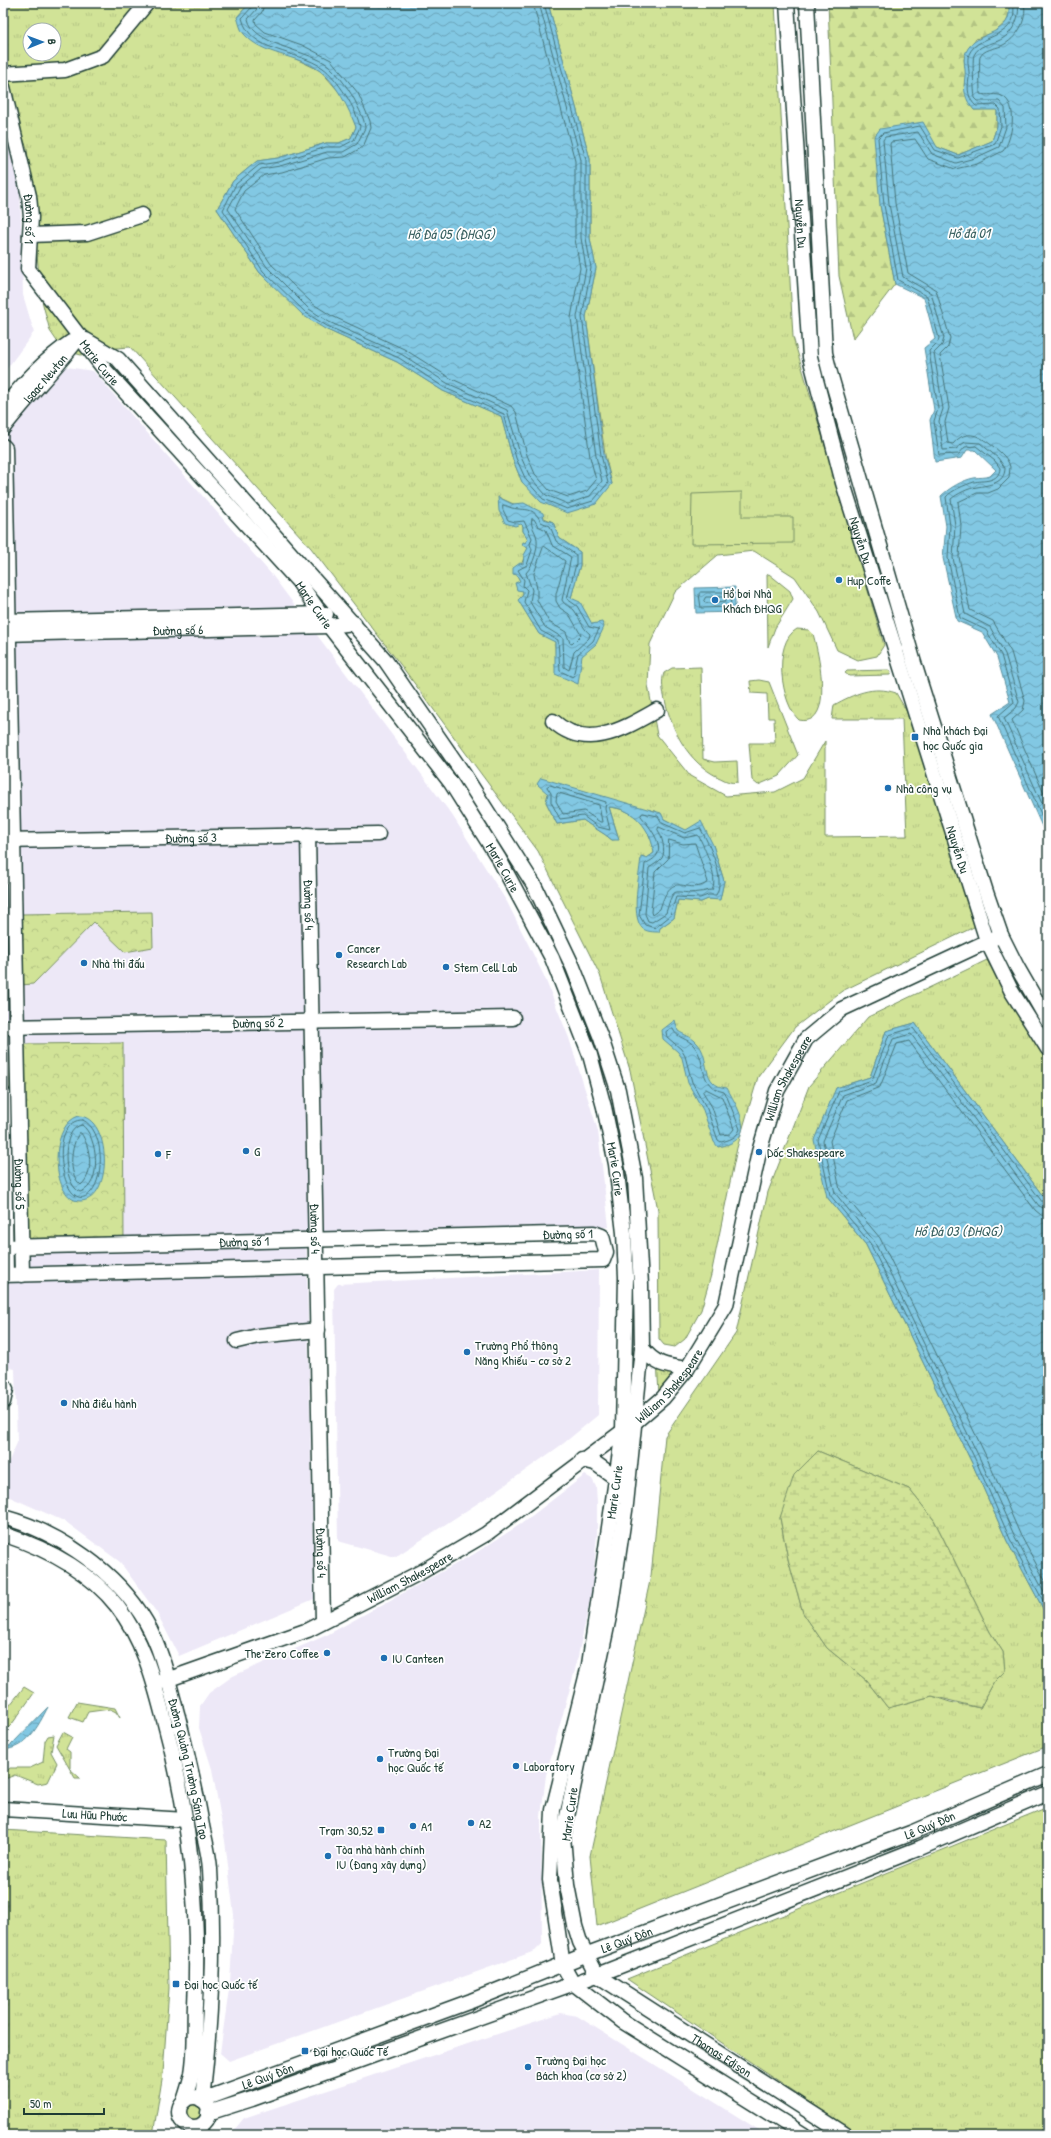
<svg xmlns="http://www.w3.org/2000/svg" width="1051" height="2138" font-family="'Patrick Hand',sans-serif">
  <defs>
    <pattern id="grass-tufts" width="24" height="20" patternUnits="userSpaceOnUse"><rect width="24" height="20" fill="#d1e397"/><path d="M3 7l-1-3M5 7V3M7 7l1-3M15 17l-1-3M17 17v-4M19 17l1-3" fill="none" stroke="#b3c483"/></pattern>
    <pattern id="forest-firs" width="22" height="20" patternUnits="userSpaceOnUse"><rect width="22" height="20" fill="#d1e397"/><path d="M5 1l3.5 6h-7zM16 11l3.5 6h-7z" fill="#b3c483"/></pattern>
    <pattern id="wetland-marsh" width="20" height="14" patternUnits="userSpaceOnUse"><rect width="20" height="14" fill="#d1e397"/><path d="M1 5h8M5 5V1M11 12h8M15 12V8" fill="none" stroke="#b3c483"/></pattern>
    <pattern id="park-crowns" width="20" height="18" patternUnits="userSpaceOnUse"><rect width="20" height="18" fill="#d1e397"/><path d="M2 6a3 3 0 1 1 6 0M12 15a3 3 0 1 1 6 0" fill="none" stroke="#b3c483"/></pattern>
    <pattern id="water-waves" width="16" height="10" patternUnits="userSpaceOnUse"><rect width="16" height="10" fill="#82c8e3"/><path d="M0 5q4-4 8 0t8 0" fill="none" stroke="#6aa4b9"/></pattern>
  </defs>
  <rect width="100%" height="100%" fill="#fff"/>
  <filter id="ink" filterUnits="userSpaceOnUse"><feTurbulence type="fractalNoise" baseFrequency=".025" numOctaves="2"/><feDisplacementMap in="SourceGraphic" scale="8" xChannelSelector="R" yChannelSelector="G"/><feConvolveMatrix kernelMatrix="1 2 1 2 8 2 1 2 1" color-interpolation-filters="sRGB"/></filter>
  <g filter="url(#ink)">
    <!-- built -->
    <path fill="#ede8f7" d="M9,142L20,188L23,295L34,332L3,374V145Z
      M54,365L93,371L272,575L452,815L507,902L544,976L569,1038L598,1131L609,1227L306,1234L314,1599L179,1656L157,1613L120,1562L66,1522L3,1494V1474L17,1443L15,1369L3,1366V432Z
      M599,1270L598,1415L564,1443L492,1494L395,1557L338,1541L334,1289L338,1284Z
      M585,1475L592,1479L596,1487L597,1502V1534L592,1591L575,1670L546,1775L541,1816L542,1944L535,1951L229,2061L220,2053L230,1982L234,1915L225,1841L212,1769L199,1728L200,1706L209,1693L233,1676L327,1635L474,1554L521,1524Z
      M561,2013L577,2016L767,2135H230L244,2118Z"/>
    <!-- grass -->
    <path fill="url(#grass-tufts)" stroke="#789066" fill-rule="evenodd" d="M3,3H250L237,17L296,59L321,71L346,100L356,127L351,138L339,143H326L278,158L257,161L233,181L217,209L260,273L325,329L397,362L443,391L501,416L513,460L522,482L612,484L605,455L586,317L596,268L590,238V159L548,3H775L793,337L884,645L877,656L858,660L837,650L819,612L795,577L754,551L718,555L675,592L650,644L648,685L657,735L690,776L726,796L775,792L803,778L825,741V837L907,836L902,719H832L834,705C854,694 873,685 896,693L907,712L976,926L842,991L795,1027L758,1077L737,1148L711,1275L701,1310L685,1339L675,1347L664,1345L659,1339L658,1210L630,1070L600,975L538,851L403,668L311,548L130,347L104,349L81,355L63,350L50,331L41,297L27,148L13,115L3,69ZM30,30H54V54H30ZM498,497L553,522L559,538L580,552V565L571,598C588,607 592,626 596,644L556,674L555,641L539,634L522,606L523,591L517,589L520,581L517,575L528,548L523,542L525,543L528,539L523,531V526ZM548,794L656,811L664,819L713,845L724,881L720,899H708L701,902L678,900L674,918L660,928L642,856L647,858L654,853C651,826 636,810 609,807L619,839L612,840C603,832 593,828 583,820L557,824L546,802Z
      M769,574L790,591L793,599L775,628L768,647L767,575Z
      M797,629L809,630L813,634C818,651 836,728 799,720C781,704 772,643 797,629Z
      M701,667L703,759L715,762L737,761L738,782C730,784 725,780 718,777C688,762 672,731 665,700C663,692 661,681 664,673L672,668Z
      M888,670L891,671L890,675L849,676L845,673L847,671Z
      M759,680L769,682L798,755L779,776L758,785L752,780L749,743H775L774,718H768L767,694L751,693L750,681Z
      M987,960L1048,1062V1203L915,1023L886,1031L870,1077L836,1088L827,1197L866,1245L972,1463L1007,1541L1048,1618V1746L597,1926L590,1856L651,1576L665,1436L736,1333L768,1192L809,1086L868,1017ZM818,1451L909,1489L934,1520L990,1632L1003,1652L1005,1671L994,1682L980,1708L950,1702L932,1696L888,1708L866,1680L827,1648L803,1613L788,1559L780,1518L787,1501Z
      M10,1047L13,1048L15,1237L12,1235L9,1050Z
      M657,1361L680,1365L659,1394Z
      M24,1687L34,1693L12,1724L3,1733V1714Z
      M77,1702L115,1708L120,1718L116,1712L110,1709L88,1712L83,1722L69,1717Z
      M63,1732L72,1737L66,1749L70,1752V1769L80,1778H75L56,1745Z
      M54,1735L51,1752L57,1763L48,1782L38,1784L15,1775L5,1779L3,1774L10,1768H30L43,1762L45,1741L48,1736Z
      M1048,1807V2135H859L627,1979Z
      M3,1830L166,1840L169,1988L163,2073L153,2135H3Z
      M182 2112a12 12 0 1 1 24 0a12 12 0 1 1-24 0Z"/>
    <!-- forest -->
    <path fill="url(#forest-firs)" stroke="#789066" d="M828,3H1008L1010,11L1007,21L995,32L976,39L964,59L966,73L964,86L974,110L997,109V126L992,141L958,155L937,147L880,205L895,284L853,339L839,276Z"/>
    <!-- wetland -->
    <path fill="url(#wetland-marsh)" stroke="#789066" d="M818,1451L909,1489L934,1520L990,1632L1003,1652L1005,1671L994,1682L980,1708L932,1696L888,1708L866,1680L827,1648L803,1613L788,1559L780,1518L794,1475Z"/>
    <!-- park -->
    <path fill="url(#park-crowns)" stroke="#789066" d="M152,912L153,947L125,952L94,922L33,984L21,985V914Z
      M123,1043L124,1246L27,1245L23,1044Z"/>
    <!-- garden -->
    <path fill="#d1e397" stroke="#789066" d="M742,492V517H793V543L691,544L692,494Z"/>
    <!-- water -->
    <path fill="url(#water-waves)" stroke="#5a909d" d="M250,3H548L590,159V238L596,268L586,317L604,455L612,484L596,504L567,513L541,502L522,482L513,460L501,416L443,391L397,362L325,329L304,316L260,273L217,209L233,181L257,161L278,158L326,143H339L351,138L356,127C349,109 336,82 320,71C297,54 263,56 244,34C240,30 239,22 237,17Z
      M1008,3H1048V840L992,714L1010,702L997,657L982,632L957,621L943,558L946,526L941,496C949,488 963,480 974,478C980,477 985,478 990,476L996,470L975,450H967L962,458L935,462L930,420L934,410L924,348L935,339L924,298L895,284L880,205L874,137L880,129L923,122L937,147L958,155L992,141L997,126V110H974C965,100 963,90 965,76C966,68 962,60 966,52C976,29 1016,37 1008,3Z
      M498,497L512,504L524,503L543,513L544,519L553,522L559,538L580,552V565L571,598L580,602L592,624L602,622L604,627L596,644L582,656L578,684L555,674V642L539,634L518,600L523,595V591L517,590L515,583L520,581L517,575L513,574V568L520,563L523,564L524,555L528,548L522,545L523,542L525,543L528,539L523,531V526L521,524L515,526L505,523L499,511Z
      M735,587V612L696,613L695,588Z
      M541,778L661,813L664,819L686,830L701,821L713,845L724,881L720,900L708,899L701,902L678,900L674,918L660,928L659,932C654,932 646,932 642,928C630,915 640,873 641,856L647,858L654,853C651,829 634,808 609,807L619,840H612C603,832 593,828 583,820L557,824L546,802L548,794L537,784Z
      M675,1020L678,1031C684,1035 692,1037 697,1043C711,1057 700,1086 727,1088C741,1113 757,1140 718,1147L714,1142L703,1110L688,1083L682,1058L678,1052L663,1039L662,1030Z
      M915,1023L1048,1203V1618L1007,1541L972,1463L866,1245L827,1197L814,1140L836,1088L870,1077L886,1031Z
      M79,1116C111,1117 114,1199 81,1201C52,1203 47,1125 79,1116Z
      M48,1707C38,1726 28,1748 3,1750L12,1744Z"/>
    <g fill="none" stroke-linecap="round" stroke-linejoin="round">
      <!-- shore -->
      <path stroke="#47757a" stroke-width="1" d="M253,3L252,7L242,18C250,53 298,50 323,68C337,78 357,110 360,127L354,140L341,147H326L279,162L259,165L236,184L223,210L263,271L306,313L327,326L399,358L445,388L504,414L516,458L526,480L543,499L567,509L593,501L608,483L601,455L582,317L591,268L586,238V160L544,3
        M258,3L257,9L248,19C253,44 304,50 325,63C336,70 352,93 357,105C360,112 365,120 365,128L357,144L343,152H327L280,166L261,169L240,187L228,209L267,267L309,309L329,322L401,354L447,383L507,410L521,457L530,477L546,495L568,504L590,496L602,481L596,456L577,317L586,268L581,238V160L539,3
        M264,3L262,12L255,20L256,24L265,32L302,45L331,60L358,93L370,121L371,128L363,147L345,157L328,158L282,172L264,175L244,191L235,209L271,264L313,304L332,316L404,349L450,378L511,406L516,412L527,455L535,474L549,490L568,497L587,491L596,480L590,457L571,318L580,268L575,239V161L533,3
        M1013,3C1021,40 979,32 969,54C966,61 970,70 969,78C967,89 968,99 976,106L996,105L1000,109L1001,126L995,144L958,158L935,150L920,126L883,133L878,138L884,205L898,280L927,296L939,338L938,342L929,351L938,409L934,421L939,455L959,454L965,447L976,446L995,461L1000,468C999,483 983,480 974,482C965,485 952,490 946,497L950,526L948,558L960,618L986,630L1001,655L1014,702L998,716L1048,830
        M1018,3C1021,18 1012,35 998,41C988,45 979,45 974,55C972,59 974,92 975,98L978,101H999L1005,108L1006,127L999,147L975,158L956,163L932,154L918,132L885,137L883,140L889,204L903,277L931,293L944,338L942,345L934,353L943,409L939,421L943,450L956,449L965,442L980,443L998,458L1005,468C1005,484 988,485 977,487C969,488 957,494 951,499L955,525L953,558L965,614L990,627L1005,654L1019,702L1016,708L1004,718L1048,817
        M1024,3C1028,20 1017,39 1001,46C994,49 984,49 980,57C979,59 980,91 980,94C987,96 996,93 1002,96C1019,104 1012,140 1003,151L977,164L955,169L928,159L915,139L891,142L890,144L895,203L908,273L936,290L950,338L948,347L940,355L949,408L945,422L948,443L953,444C967,427 981,437 994,447C1001,453 1008,458 1010,467L1009,478L998,489L988,493H977L958,502L961,525L959,557L970,610L993,621L1011,652L1025,701L1023,710L1012,720L1048,803
        M503,505C507,505 508,507 512,508C526,511 533,506 541,522L550,526L556,541L576,555V564L567,599L577,606L589,627L599,629L593,641L578,654L573,677L560,671L558,640L541,631L524,602L527,590L523,586L524,580L518,570L527,565L532,550L530,544L532,538L524,521L515,522L508,520L503,510Z
        M532,519H534L538,526L546,530L552,545L571,557L562,600C565,606 570,606 574,610C580,618 582,628 590,634L589,638L574,652L569,670L564,667L563,638L545,627L530,602L532,590L526,573C533,566 540,545 536,535C534,529 530,525 532,519Z
        M544,546L565,561L556,594V601L560,608L569,614L581,635L572,644L570,643L566,632L549,622L537,600V589L534,574Z
        M701,592H730L731,607L701,608L699,594Z
        M706,597H725L726,601L706,603L704,601Z
        M550,785L606,802L605,809L610,830L598,827L583,816L560,819L551,802V793L547,787Z
        M559,793L599,805L602,822H600L584,811L563,814L556,801L557,794Z
        M643,813L658,816L662,823L685,833L700,828C709,843 726,879 716,895H708L700,898L676,897L670,916L655,928L645,925L639,915L645,864C648,862 655,859 657,855C664,843 647,824 641,816Z
        M659,827L684,838L698,835C704,846 719,879 712,890C707,890 704,892 699,892C674,896 675,881 666,913L652,922L648,921L645,914L649,868C653,865 659,862 662,858C666,851 662,836 658,830Z
        M669,840L683,844L695,843L708,882C686,898 673,865 660,909L652,915L651,912L655,872L668,859Z
        M670,1029H673C677,1039 688,1038 694,1046C708,1063 697,1086 724,1092L727,1097L740,1129C737,1138 729,1140 721,1142L718,1140L707,1109L692,1082L685,1056L681,1049L667,1037L666,1032Z
        M706,1089L722,1097L734,1129L730,1134L721,1135L712,1107L703,1092Z
        M83,1120C104,1130 105,1176 91,1192C64,1222 44,1118 83,1120Z
        M82,1125C98,1136 103,1186 80,1192C62,1184 60,1127 82,1125Z
        M79,1133H81C90,1146 95,1173 81,1185C67,1174 71,1146 79,1133Z
        M1048,1205L1043,1203L913,1028L889,1035L872,1080L839,1091L818,1140L830,1195L870,1243L976,1461L1010,1539L1048,1610
        M1048,1210L1039,1206L911,1034L893,1039L876,1083L843,1095L823,1141L835,1193L874,1241L980,1459L1015,1537L1048,1599
        M1048,1216L1041,1215L1035,1210L909,1041L897,1044L880,1087L847,1100L830,1141L840,1190L880,1238L986,1456L1020,1534L1048,1586"/>
      <defs>
        <g id="minor">
          <path id="s1" d="M787,3L810,357L843,483L987,941L1012,992L1048,1049"/>
          <path d="M807,3L825,353L830,373L914,663L986,892L1001,935L1017,967L1048,1021"/>
          <path d="M3,74L65,70L103,56L147,3"/>
          <path id="s2" d="M3,87L29,196L31,217L28,269L105,370L298,581L329,626L451,783L499,859L552,958L590,1055L604,1107L616,1164L624,1233L626,1277L623,1431L589,1665L553,1810L550,1880L563,1965L573,1983L622,2021L804,2135"/>
          <path d="M30,235L87,233L142,215"/>
          <path id="s3" d="M86,340L118,359L385,660L463,773L534,885L573,967L601,1038L618,1090L635,1178L641,1285L642,1348L626,1504L610,1612L563,1836L567,1885L575,1926L580,1942L597,1975L846,2135"/>
          <path d="M3,409C23,383 44,360 71,342"/>
          <path id="s4" d="M3,428C28,396 56,368 80,336"/>
          <path id="s5" d="M3,446L5,448L22,1275"/>
          <path d="M3,621L326,614"/>
          <path id="s6" d="M3,634L329,626L354,623"/>
          <path d="M553,721C587,752 625,728 657,710"/>
          <path id="s7" d="M308,835L323,1622"/>
          <path id="s8" d="M3,841L378,834"/>
          <path id="s9" d="M3,1027L513,1018"/>
          <path d="M3,1094L6,1275"/>
          <path id="s10" d="M3,1247L594,1233L602,1236L606,1252L603,1260L3,1275"/>
          <path d="M237,1341L258,1336L318,1330"/>
          <path d="M642,1348C655,1365 666,1366 687,1369"/>
          <path d="M3,1384L6,1389L3,1402"/>
          <path d="M582,1460L595,1463L616,1478"/>
          <path id="s11" d="M3,1517C59,1532 117,1572 146,1622C163,1651 169,1685 178,1717C187,1753 196,1789 202,1826C205,1840 209,1854 210,1869C215,1946 211,2023 202,2100"/>
          <path d="M3,1534C45,1548 89,1570 117,1606C142,1638 153,1677 163,1716C189,1810 200,1907 195,2005C194,2027 196,2051 192,2073C190,2082 187,2092 184,2101"/>
          <path id="s12" d="M155,1684L308,1630L421,1572L486,1534L635,1422L663,1398L687,1369L726,1305L759,1152L777,1091L806,1039L842,1009L1001,935"/>
          <path id="s13" d="M3,1809L186,1820"/>
          <circle cx="194" cy="2112" r="15"/>
          <path id="s14" d="M202,2100L471,2001L585,1955L913,1832L1048,1774"/>
          <path d="M208,2113L252,2099L597,1975L920,1848L1048,1793"/>
        </g>
      </defs>
      <!-- minor casing -->
      <use href="#minor" stroke="#1f3d34" stroke-width="17"/>
      <!-- minor -->
      <use href="#minor" stroke="#fff" stroke-width="14"/>
    </g>
  </g>
  <!-- markers -->
  <g fill="#1f6fb2" stroke="#fff" stroke-width="1.5">
    <circle cx="839" cy="580" r="4"/>
    <circle cx="715" cy="600" r="4"/>
    <rect x="911" y="733" width="8" height="8" rx="2"/>
    <circle cx="888" cy="788" r="4"/>
    <circle cx="339" cy="955" r="4"/>
    <circle cx="84" cy="963" r="4"/>
    <circle cx="446" cy="967" r="4"/>
    <circle cx="246" cy="1151" r="4"/>
    <circle cx="759" cy="1152" r="4"/>
    <circle cx="158" cy="1154" r="4"/>
    <circle cx="467" cy="1352" r="4"/>
    <circle cx="64" cy="1403" r="4"/>
    <circle cx="327" cy="1653" r="4"/>
    <circle cx="384" cy="1658" r="4"/>
    <circle cx="380" cy="1759" r="4"/>
    <circle cx="516" cy="1766" r="4"/>
    <circle cx="471" cy="1823" r="4"/>
    <circle cx="413" cy="1826" r="4"/>
    <rect x="377" y="1826" width="8" height="8" rx="2"/>
    <circle cx="328" cy="1856" r="4"/>
    <rect x="172" y="1980" width="8" height="8" rx="2"/>
    <rect x="301" y="2047" width="8" height="8" rx="2"/>
    <circle cx="528" cy="2067" r="4"/>
  </g>
  <g text-anchor="middle" stroke-width="3.5" stroke-linejoin="round" paint-order="stroke">
    <!-- street labels -->
    <g font-size="13" fill="#1f3d34" stroke="#fff">
      <text dy="5" stroke="none"><textPath href="#s2" startOffset="135">Đường số 1</textPath></text>
      <text dy="5" stroke="none"><textPath href="#s1" startOffset="221">Nguyễn Du</textPath></text>
      <text dy="5" stroke="none"><textPath href="#s2" startOffset="303">Marie Curie</textPath></text>
      <text dy="5" stroke="none"><textPath href="#s4" startOffset="65">Isaac Newton</textPath></text>
      <text dy="5" stroke="none"><textPath href="#s1" startOffset="545">Nguyễn Du</textPath></text>
      <text dy="5" stroke="none"><textPath href="#s2" startOffset="627">Marie Curie</textPath></text>
      <text dy="5" stroke="none"><textPath href="#s6" startOffset="175">Đường số 6</textPath></text>
      <text dy="5" stroke="none"><textPath href="#s8" startOffset="188">Đường số 3</textPath></text>
      <text dy="5" stroke="none"><textPath href="#s1" startOffset="869">Nguyễn Du</textPath></text>
      <text dy="5" stroke="none"><textPath href="#s2" startOffset="951">Marie Curie</textPath></text>
      <text dy="5" stroke="none"><textPath href="#s7" startOffset="70">Đường số 4</textPath></text>
      <text dy="5" stroke="none"><textPath href="#s9" startOffset="255">Đường số 2</textPath></text>
      <text dy="5" stroke="none"><textPath href="#s12" startOffset="937">William Shakespeare</textPath></text>
      <text dy="5" stroke="none"><textPath href="#s2" startOffset="1275">Marie Curie</textPath></text>
      <text dy="5" stroke="none"><textPath href="#s5" startOffset="739">Đường số 5</textPath></text>
      <text dy="5" stroke="none"><textPath href="#s7" startOffset="394">Đường số 4</textPath></text>
      <text dy="5" stroke="none"><textPath href="#s10" startOffset="565">Đường số 1</textPath></text>
      <text dy="5" stroke="none"><textPath href="#s10" startOffset="241">Đường số 1</textPath></text>
      <text dy="5" stroke="none"><textPath href="#s12" startOffset="601">William Shakespeare</textPath></text>
      <text transform="translate(614 1492) rotate(-82)" y="5">Marie Curie</text>
      <text dy="5" stroke="none"><textPath href="#s7" startOffset="718">Đường số 4</textPath></text>
      <text dy="5" stroke="none"><textPath href="#s12" startOffset="277">William Shakespeare</textPath></text>
      <text dy="5" stroke="none"><textPath href="#s11" startOffset="335">Đường Quảng Trường Sáng Tạo</textPath></text>
      <text transform="translate(569 1814) rotate(-82)" y="5">Marie Curie</text>
      <text dy="5" stroke="none"><textPath href="#s13" startOffset="92">Lưu Hữu Phước</textPath></text>
      <text dy="5" stroke="none"><textPath href="#s14" startOffset="778">Lê Quý Đôn</textPath></text>
      <text dy="5" stroke="none"><textPath href="#s14" startOffset="454">Lê Quý Đôn</textPath></text>
      <text dy="5" stroke="none"><textPath href="#s3" startOffset="1979">Thomas Edison</textPath></text>
      <text dy="5" stroke="none"><textPath href="#s14" startOffset="70">Lê Quý Đôn</textPath></text>
    </g>
    <!-- poi labels -->
    <g font-size="13" fill="#1f3d34" stroke="#fff" text-anchor="start">
      <text x="847" y="585">Hup Coffe</text>
      <text x="723" y="598">Hồ bơi Nhà<tspan x="723" dy="15">Khách ĐHQG</tspan></text>
      <text x="923" y="735">Nhà khách Đại<tspan x="923" dy="15">học Quốc gia</tspan></text>
      <text x="896" y="793">Nhà công vụ</text>
      <text x="347" y="953">Cancer<tspan x="347" dy="15">Research Lab</tspan></text>
      <text x="92" y="968">Nhà thi đấu</text>
      <text x="454" y="972">Stem Cell Lab</text>
      <text x="254" y="1156">G</text>
      <text x="767" y="1157">Dốc Shakespeare</text>
      <text x="166" y="1159">F</text>
      <text x="475" y="1350">Trường Phổ thông<tspan x="475" dy="15">Năng Khiếu - cơ sở 2</tspan></text>
      <text x="72" y="1408">Nhà điều hành</text>
      <text x="319" y="1658" text-anchor="end">The Zero Coffee</text>
      <text x="392" y="1663">IU Canteen</text>
      <text x="388" y="1757">Trường Đại<tspan x="388" dy="15">học Quốc tế</tspan></text>
      <text x="524" y="1771">Laboratory</text>
      <text x="479" y="1828">A2</text>
      <text x="421" y="1831">A1</text>
      <text x="373" y="1835" text-anchor="end">Trạm 30,52</text>
      <text x="336" y="1854">Tòa nhà hành chính<tspan x="336" dy="15">IU (Đang xây dựng)</tspan></text>
      <text x="184" y="1989">Đại học Quốc tế</text>
      <text x="313" y="2056">Đại học Quốc Tế</text>
      <text x="536" y="2065">Trường Đại học<tspan x="536" dy="15">Bách khoa (cơ sở 2)</tspan></text>
    </g>
    <!-- water labels -->
    <g font-size="14" font-style="italic" fill="#386060" stroke="#fff">
      <text x="969" y="238">Hồ đá 01</text>
      <text x="451" y="239">Hồ Đá 05 (ĐHQG)</text>
      <text x="958" y="1236">Hồ Đá 03 (ĐHQG)</text>
    </g>
  </g>
  <!-- margin -->
  <rect width="1051" height="2138" fill="none" stroke="#fff" stroke-width="16"/>
  <rect x="8" y="8" width="1035" height="2122" fill="none" stroke="#1f3d34" stroke-width="1.5" filter="url(#ink)"/>
  <!-- north arrow -->
  <g transform="translate(42 42) rotate(89)"><circle r="19" fill="#ffffff" stroke="#a5b1ae"/>
  <path d="M0-3L7 15L0 10L-7 15Z" fill="#1f6fb2"/>
  <text y="-6" font-size="11" font-weight="bold" text-anchor="middle" fill="#1f3d34">B</text>
  </g>
  <!-- scale -->
  <path d="M24 2108v6h80v-6" fill="none" stroke="#1f3d34" stroke-width="2"/>
  <text x="30" y="2108" font-size="12" fill="#1f3d34" stroke="#ffffff" stroke-width="3" paint-order="stroke">50 m</text>
</svg>
